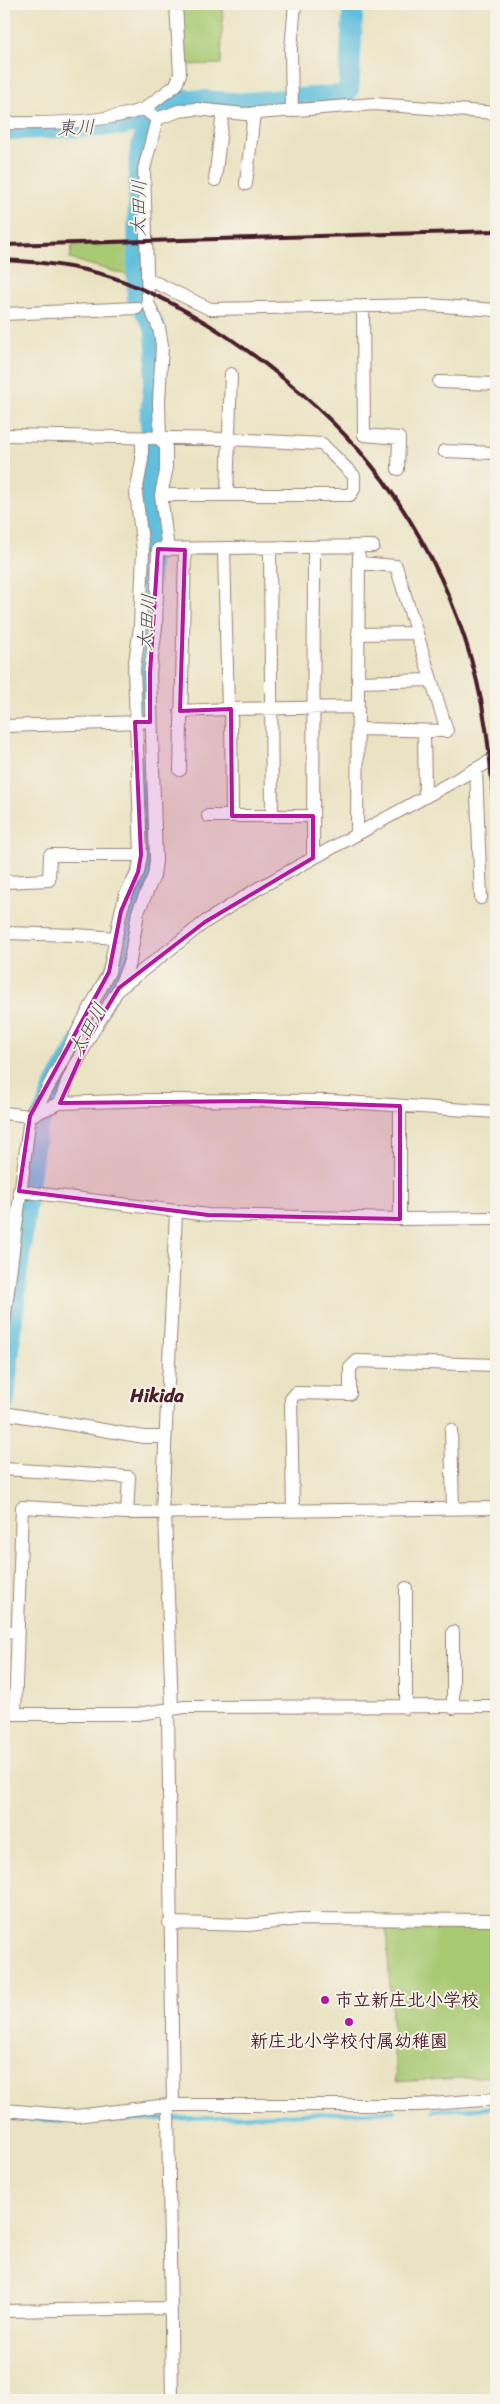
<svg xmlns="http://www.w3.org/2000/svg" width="500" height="2404" font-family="Sriracha,'Klee One',sans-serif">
  <rect width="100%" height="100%" fill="#f7f3e8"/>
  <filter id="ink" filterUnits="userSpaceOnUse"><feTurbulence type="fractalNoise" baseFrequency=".02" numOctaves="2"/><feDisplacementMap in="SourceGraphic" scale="10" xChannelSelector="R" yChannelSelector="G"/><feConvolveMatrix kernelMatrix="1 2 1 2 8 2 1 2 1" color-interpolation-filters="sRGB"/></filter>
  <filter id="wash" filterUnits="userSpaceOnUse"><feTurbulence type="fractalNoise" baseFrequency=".0096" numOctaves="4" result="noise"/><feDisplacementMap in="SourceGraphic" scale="20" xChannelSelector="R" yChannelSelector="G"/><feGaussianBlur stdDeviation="1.12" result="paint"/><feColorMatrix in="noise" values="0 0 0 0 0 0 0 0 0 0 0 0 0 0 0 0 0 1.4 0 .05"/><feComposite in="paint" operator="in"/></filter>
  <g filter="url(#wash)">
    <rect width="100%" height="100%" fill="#eae3c3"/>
    <!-- green -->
    <path fill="#a8ca73" stroke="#79744f" d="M180,4H223L221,64L184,65Z
      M136,243L130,276L70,259L72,245Z
      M386,1925H496V2076L396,2082Z"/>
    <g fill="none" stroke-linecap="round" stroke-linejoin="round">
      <!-- stream -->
      <path stroke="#5fbfdd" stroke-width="4" d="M433,2110L496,2108
        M4,2118L64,2121
        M76,2122L394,2111"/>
      <!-- river -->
      <path stroke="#5fbfdd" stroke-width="21" d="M4,130L122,125L148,119
        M141,719V670L147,628L150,551L145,479L153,448L150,417L157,355L155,328L137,297L139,158L148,119L162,105L179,99L239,103L345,95L349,88L353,4
        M4,1402L18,1267L36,1130L55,1086L107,993L121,959L134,896L148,863L143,764"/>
    </g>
  </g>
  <g filter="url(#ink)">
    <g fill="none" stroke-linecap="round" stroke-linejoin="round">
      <defs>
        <path id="street" d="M144,109L176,85L180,74L176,4
          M292,111L291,49L295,4
          M157,119L144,169L148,303L159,328L162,345L159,402L160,439L166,447V472L161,495L168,550
          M157,119L179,111L196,109L244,114L374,104L496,113
          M4,123C48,124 103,123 144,109L157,119
          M215,180L223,112
          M246,184L254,113
          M148,279L210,309L429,305L496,310
          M363,306L364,435L399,438L398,469
          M4,314L137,308
          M439,382L496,384
          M4,435L228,439L322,444L354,476V489L350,495H161
          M444,451L496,453
          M227,494L231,374
          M224,549L228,709L358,707
          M270,549L272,816
          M358,634L417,633
          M358,682L431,680
          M231,709L232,816
          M180,711L228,709
          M4,726L143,722
          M358,729L447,731L396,566L359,563
          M424,732L425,796
          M476,769L481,898
          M180,770L185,550
          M208,816H313
          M357,833L359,556
          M313,858L314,548
          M4,882L49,880L50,855H141
          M4,933L76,935L116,938
          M120,988L205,922L257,889L496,758
          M60,1103L67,1082L89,1038L119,988L130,961L138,912L154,876L156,861L150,673L156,627L158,549L373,546
          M400,1106V1219
          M4,1113L30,1116L60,1103L152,1100L331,1101L496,1112
          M19,1191L208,1215L400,1219L496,1218
          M4,1322L30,1116L44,1095L109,972L121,911L126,894L138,872L141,855L134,669L140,627L143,550L136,493L142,460V438
          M4,1413L144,1437H165
          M451,1430L453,1509
          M4,1469L129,1477L127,1513
          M293,1510L291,1399L296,1393L350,1394V1368L357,1361L496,1365
          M162,1512L176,1212
          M165,1512L172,1709
          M406,1588V1708
          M4,1631L17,1632
          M453,1632V1708
          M168,1710L173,2105
          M15,1713L22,1507L127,1513L496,1508
          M4,1714H138L185,1707L496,1706
          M169,1923L249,1925L300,1919L496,1920
          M168,2105L172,2400
          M4,2110L76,2116L168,2105H419L496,2099
          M4,2311L170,2308"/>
      </defs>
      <!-- street casing -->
      <use href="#street" stroke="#9a8177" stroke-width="14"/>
      <!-- street -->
      <use href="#street" stroke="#fff" stroke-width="12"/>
      <!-- rail -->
      <path stroke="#4a1f2b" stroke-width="4" d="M4,245L496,231
        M4,260C44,262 88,267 125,282C217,318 324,401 383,480C422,534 453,596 471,659C490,723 493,788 496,853"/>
    </g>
  </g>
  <!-- marked area -->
  <path fill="#b5179e" fill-opacity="0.2" stroke="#b5179e" stroke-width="4" stroke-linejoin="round" d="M158,549L185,550L180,711L231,709L232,816H313V858L205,922L119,988L89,1038L60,1103L254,1101L400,1106V1219L208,1215L19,1191L30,1116L109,972L121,911L138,872L141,855L135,722H150V673Z"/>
  <!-- markers -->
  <g fill="#b5179e" stroke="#f7f3e8" stroke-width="2">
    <circle cx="325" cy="2000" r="5"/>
    <circle cx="349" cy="2022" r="5"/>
  </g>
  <g text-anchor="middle" stroke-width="4" stroke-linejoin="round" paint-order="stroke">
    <!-- poi labels -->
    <g font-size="18" font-weight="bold" fill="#4a1f2b" stroke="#f7f3e8" text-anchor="start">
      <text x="335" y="2006">市立新庄北小学校</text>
      <text x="349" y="2047" text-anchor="middle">新庄北小学校付属幼稚園</text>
    </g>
    <!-- water labels -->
    <g font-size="19" font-style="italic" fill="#504f60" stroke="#f7f3e8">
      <text transform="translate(76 127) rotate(-2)" y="7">東川</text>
      <text transform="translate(138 208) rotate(-89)" y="7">太田川</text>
      <text transform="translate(146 622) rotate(-85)" y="7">太田川</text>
      <text transform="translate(87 1029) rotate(-61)" y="7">太田川</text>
    </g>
    <!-- neighbourhood labels -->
    <g font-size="19" font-weight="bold" fill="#4a1f2b" stroke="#f7f3e8">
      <text x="157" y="1402">Hikida</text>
    </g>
  </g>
  <!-- margin -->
  <rect width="500" height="2404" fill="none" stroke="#f7f3e8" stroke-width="20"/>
</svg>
